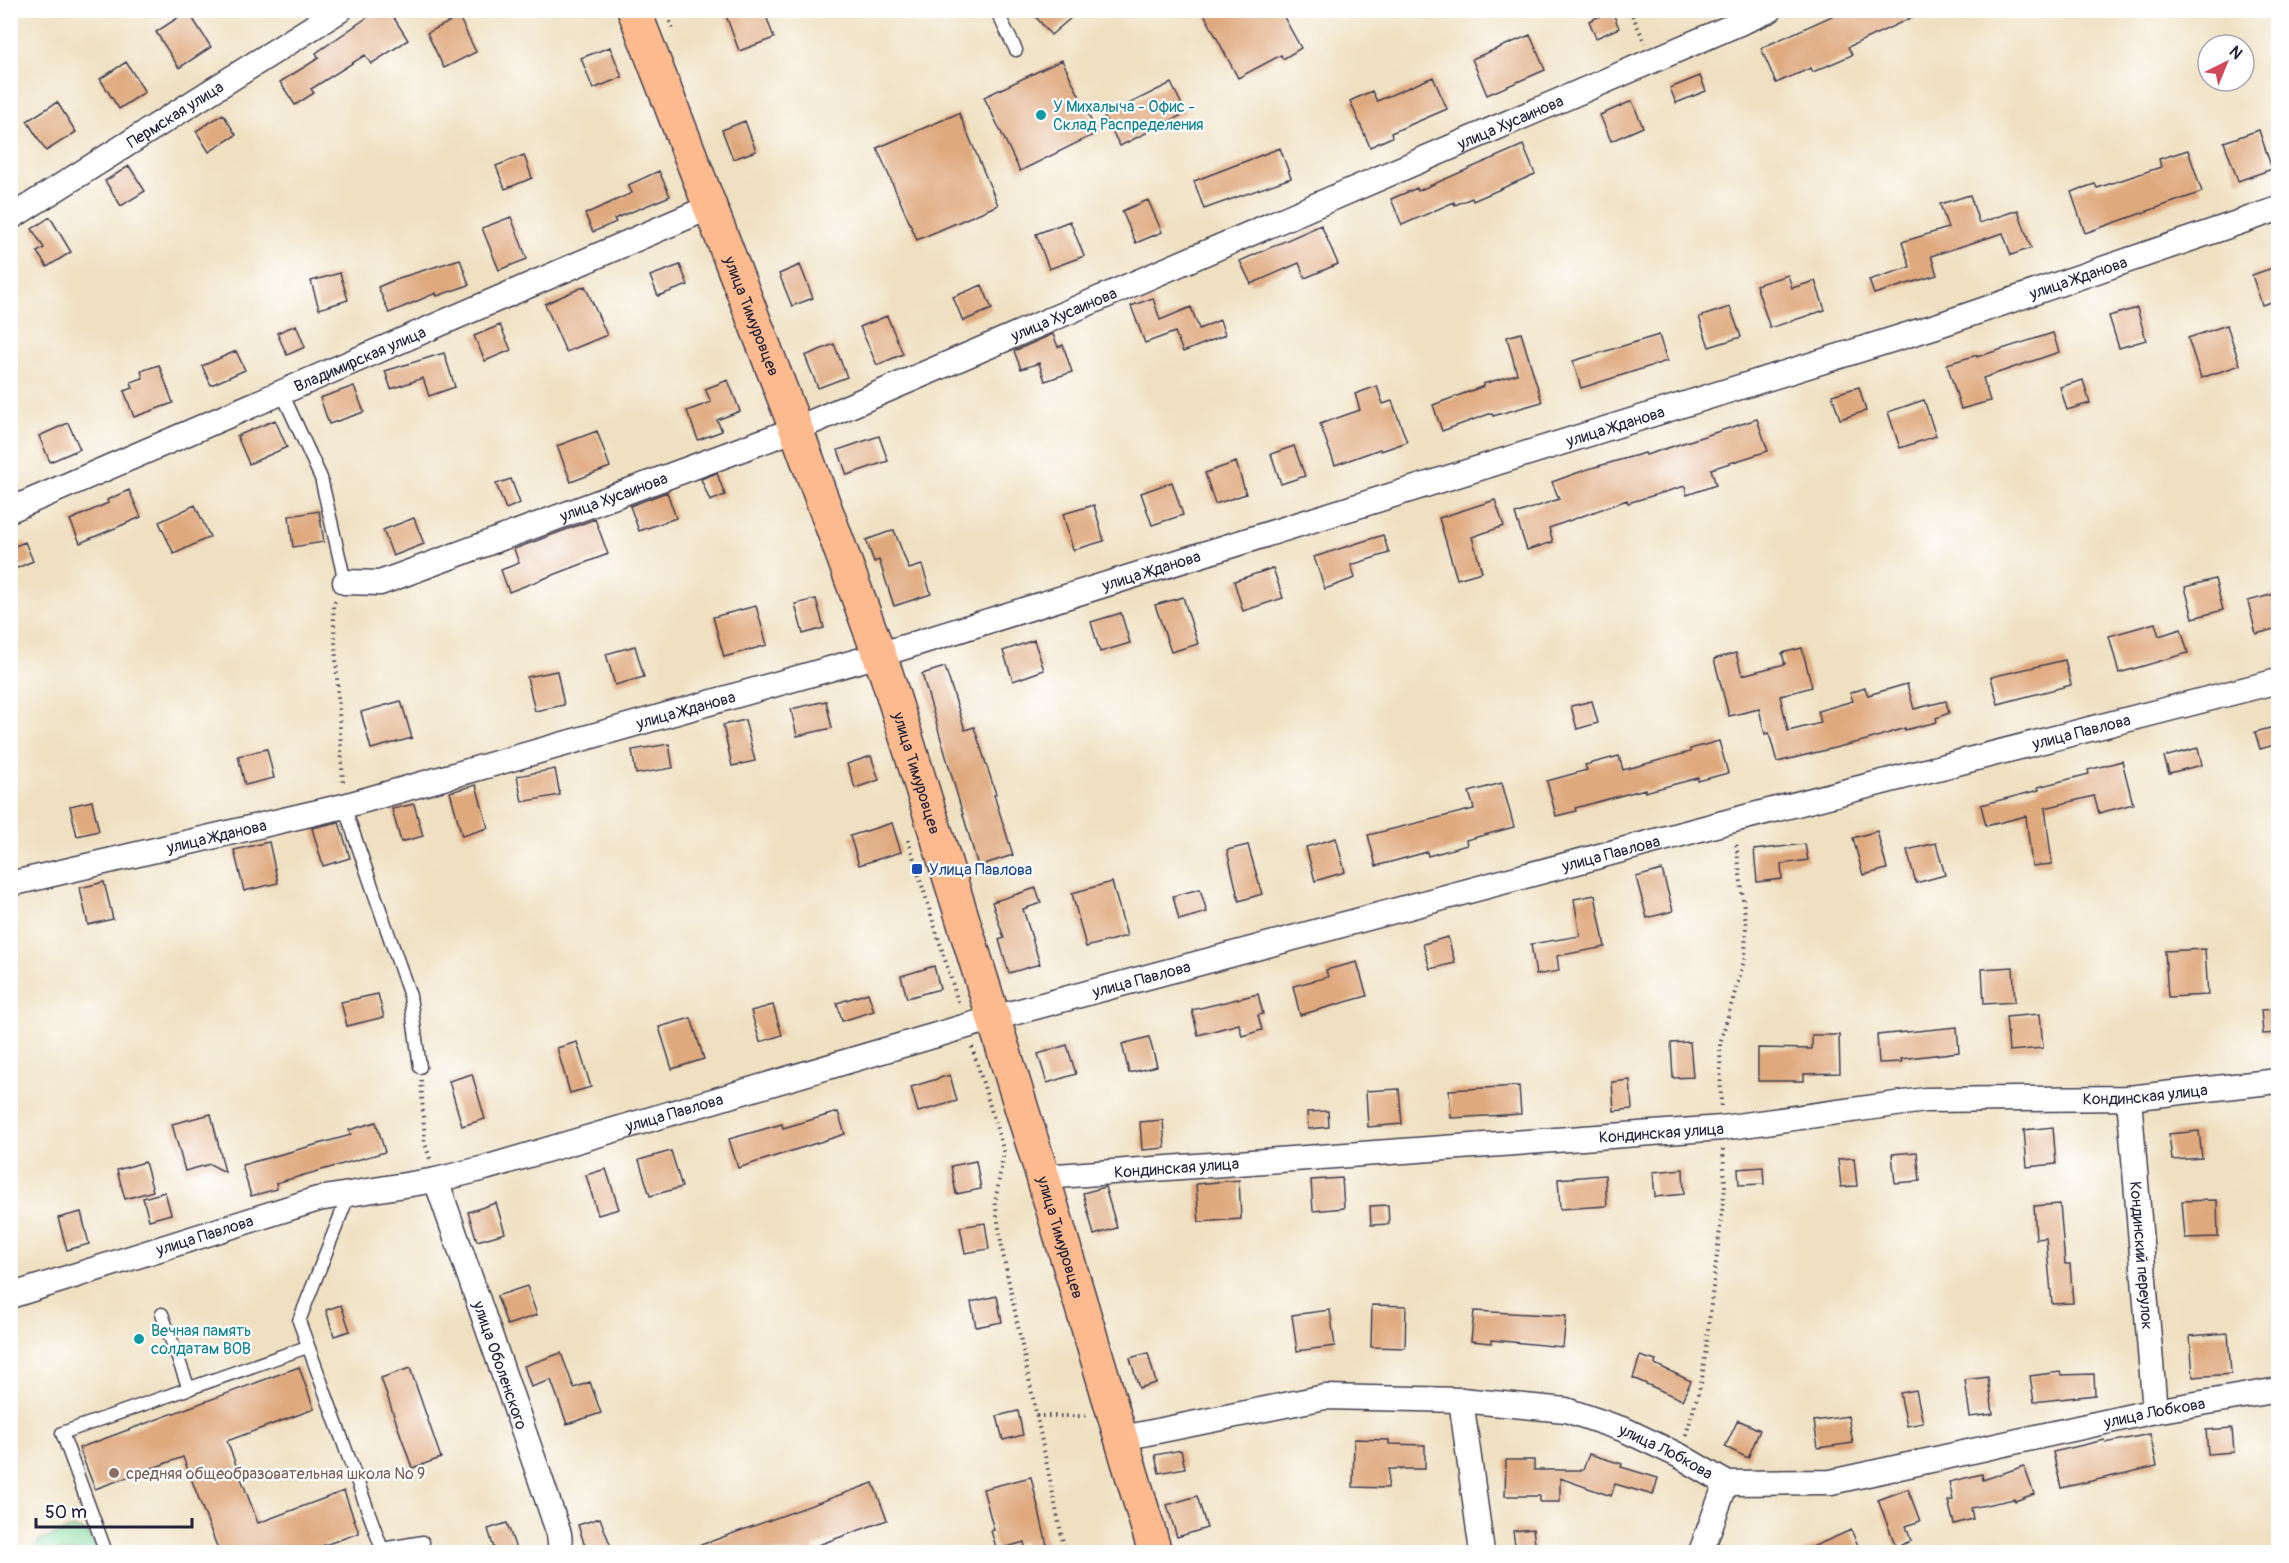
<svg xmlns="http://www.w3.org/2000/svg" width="2289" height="1563" font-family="Pangolin,sans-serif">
  <rect width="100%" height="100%" fill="#fff"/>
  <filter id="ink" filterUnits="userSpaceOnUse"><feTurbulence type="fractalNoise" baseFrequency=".0167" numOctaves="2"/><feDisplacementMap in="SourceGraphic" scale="12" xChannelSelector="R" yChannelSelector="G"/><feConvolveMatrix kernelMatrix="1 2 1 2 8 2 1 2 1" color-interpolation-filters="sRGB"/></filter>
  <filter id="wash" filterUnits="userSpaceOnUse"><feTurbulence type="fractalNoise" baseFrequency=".008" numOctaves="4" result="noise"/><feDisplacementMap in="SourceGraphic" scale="24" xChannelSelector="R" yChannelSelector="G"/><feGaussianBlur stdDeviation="1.35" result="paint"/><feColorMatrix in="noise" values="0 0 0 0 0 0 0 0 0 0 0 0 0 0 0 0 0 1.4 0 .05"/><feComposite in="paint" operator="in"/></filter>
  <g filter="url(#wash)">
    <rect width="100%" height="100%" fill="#efe0c1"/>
    <!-- green -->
    <path fill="#81d79a" stroke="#527c6a" stroke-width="1.5" d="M73,1528C89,1530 92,1538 97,1552H34L39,1541Z"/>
    <g id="blocks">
      <!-- building -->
      <path fill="#dfa97e" d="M378,10H389L408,40L371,64L365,55L311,89L314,93L295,105L280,82L319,58L316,53Z
        M724,10H764L774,38L739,51Z
        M1030,10H1080L1051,35Z
        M1202,10H1280L1301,48L1283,59L1281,55L1238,78Z
        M1845,10H1928L1848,47L1852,55L1813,72L1811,68L1776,83L1761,48Z
        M188,11L211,47L179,68L156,32Z
        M1612,11L1619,28L1596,38L1589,21Z
        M459,17L476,52L444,68L427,33Z
        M1530,35L1545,70L1487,95L1472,59Z
        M610,47L622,77L593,89L581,58Z
        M1062,60L1097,133L1020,171L984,97Z
        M126,62L145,92L119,109L100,79Z
        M1700,76L1706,91L1676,103L1670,88Z
        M1433,77L1447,109L1391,133L1392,137L1370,147L1350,101L1372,91L1377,101Z
        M1171,83L1186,113L1120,146L1104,116Z
        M1632,101L1643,127L1611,141L1600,115Z
        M57,102L76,132L46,151L27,121Z
        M959,113L998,205L917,240L877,148Z
        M223,114L236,135L209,152L196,131Z
        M745,121L756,151L733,159L722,130Z
        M2259,130L2272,169L2238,181L2224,142Z
        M1523,145L1535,174L1473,201L1472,198L1455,205L1454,202L1402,225L1391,199L1417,188L1418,191Z
        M1280,148L1291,178L1204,209L1194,181Z
        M2188,150L2202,192L2085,233L2071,192L2095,184L2097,188L2161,167L2159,159Z
        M524,155L532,178L505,189L496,166Z
        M129,166L145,191L121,206L105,181Z
        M659,171L670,196L614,219L616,222L593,232L585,214L632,193L628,185Z
        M1970,195L1979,223L2018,210L2031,248L2011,255L2003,233L1931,256L1937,275L1874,294L1869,280L1910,267L1902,242L1948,228L1940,204Z
        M1148,200L1162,232L1136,243L1122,211Z
        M50,217L71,252L47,267L37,252L44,248L32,229Z
        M511,217L527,259L499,270L482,228Z
        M1070,221L1084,256L1049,269L1036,234Z
        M1321,225L1338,264L1305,278L1299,263L1251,284L1240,261Z
        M460,259L469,285L437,296L436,293L389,313L378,287L399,278Z
        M680,265L688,285L658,296L650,276Z
        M800,265L813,298L792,306L779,274Z
        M2278,266V300L2262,305L2252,275Z
        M340,273L348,300L319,309L311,281Z
        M1788,275L1792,288L1815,281L1825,310L1770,328L1756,285Z
        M982,285L992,309L963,321L953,297Z
        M585,286L607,335L566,352L545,304Z
        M1153,298L1160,320L1191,307L1199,329L1220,320L1225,335L1183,352L1175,332L1145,343L1131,306Z
        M1730,307L1741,337L1709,347L1699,317Z
        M2137,308L2146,340L2119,348L2109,316Z
        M887,316L903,354L877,365L860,327Z
        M296,325L305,347L287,355L277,333Z
        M500,325L511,350L485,361L474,336Z
        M2227,325L2240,365L2201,378L2188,338Z
        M1521,333L1542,402L1493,416L1492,413L1442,431L1433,405L1484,386L1483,384L1517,374L1507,337Z
        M2053,333L2059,352L1983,378L1990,401L1961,409L1947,364L1977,355V357Z
        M1053,334L1058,347L1063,345L1072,372L1045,381L1039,363L1021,369L1014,351Z
        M1659,335L1667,361L1581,388L1573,361Z
        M834,344L847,377L818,388L805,356Z
        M236,351L245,370L211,385L202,366Z
        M444,353L455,387L429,396L423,378L391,389L385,371Z
        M159,365L173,403L134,417L124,391L133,388L131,382L143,378L141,371Z
        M728,380L740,411L717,420L722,431L698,440L687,411L711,402L705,389Z
        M2083,380L2090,403L2067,410L2060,387Z
        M354,386L364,412L329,424L320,398Z
        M1377,386L1383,404L1392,401L1407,442L1381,451L1380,449L1335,465L1320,424L1360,410L1355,394Z
        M1859,387L1866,411L1840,419L1832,395Z
        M1924,400L1936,436L1900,448L1888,412Z
        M1757,419L1768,451L1711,469L1716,485L1687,495L1685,486L1628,503L1627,500L1549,528L1553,542L1527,550L1515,514L1559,499L1552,482L1588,469L1645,453L1646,455Z
        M275,420L287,447L249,464L237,436Z
        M68,423L80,449L50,462L39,436Z
        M597,431L610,467L571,482L557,446Z
        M879,436L888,461L847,475L838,450Z
        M1294,446L1305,476L1281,484L1271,454Z
        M1236,462L1246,494L1215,504L1205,473Z
        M717,473L725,495L710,501L701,479Z
        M511,479L520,503L506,509L496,484Z
        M1172,482L1183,515L1152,525L1141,493Z
        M129,490L141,517L80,543L70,520L108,503L107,500Z
        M667,492L676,518L639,531L630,506Z
        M1495,500L1504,526L1472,537L1482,572L1457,579L1439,518Z
        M195,505L210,537L174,554L159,522Z
        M1094,505L1104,541L1073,550L1063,514Z
        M319,511L324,542L293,547L289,516Z
        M414,518L424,544L393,556L383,530Z
        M595,519L608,554L509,592L501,570L519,563L514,549Z
        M894,530L909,569L922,565L931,594L894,606L879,560L874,562L866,540Z
        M1383,535L1389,553L1351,565L1355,578L1325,589L1314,557Z
        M25,542L33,561L10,571V548Z
        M1273,568L1283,598L1243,611L1234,581Z
        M2215,579L2223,610L2193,618L2185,587Z
        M2278,593V628L2256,634L2248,601Z
        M1183,597L1198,644L1171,652L1155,605Z
        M816,599L824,628L803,634L795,604Z
        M756,606L767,645L724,657L713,617Z
        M1121,613L1130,643L1100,652L1091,622Z
        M2155,623L2159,636L2181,629L2188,653L2119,673L2109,636Z
        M1034,640L1044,670L1013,681L1003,651Z
        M635,646L644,677L615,685L606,654Z
        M1802,648L1812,687L1780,696L1788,731L1821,723L1818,711L1853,701L1850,693L1865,688L1868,695L1907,684L1914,709L1946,701L1949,713L1936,718L1937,722L1905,730V728L1867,740L1777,762L1769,733L1765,734L1759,709L1729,716L1714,659L1736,653L1742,675L1785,664L1782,653Z
        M2065,660L2071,685L1998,704L1991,677Z
        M945,667L965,730L974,727L996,794L994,795L1013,855L978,866L922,674Z
        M557,671L564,705L535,711L527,677Z
        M401,701L412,738L371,749L361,712Z
        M826,701L832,728L797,736L791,709Z
        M1592,701L1598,723L1577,729L1571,706Z
        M745,720L755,761L732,766L723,725Z
        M2278,726V744L2260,749L2255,732Z
        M1719,741L1728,773L1698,781V778L1645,792V789L1575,808L1576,811L1556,816L1547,781L1587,770L1585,765L1619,756L1623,770L1690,752V749Z
        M669,744L673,768L636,774L632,750Z
        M2198,748L2202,765L2169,773L2164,757Z
        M267,749L274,778L245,785L238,756Z
        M871,756L879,780L855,788L847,764Z
        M2122,761L2133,804L2099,813L2094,796L2045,808L2052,864L2032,866L2026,816L1986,826L1981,805L2039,790L2038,787L2089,774L2088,770Z
        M555,769L560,795L522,802L517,776Z
        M1502,783L1514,827L1466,840L1467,845L1428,856L1427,852L1376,866L1368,835L1474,809L1469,792Z
        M476,785L488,828L462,836L450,792Z
        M92,801L99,831L77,836L70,806Z
        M414,804L423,836L401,842L392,809Z
        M339,822L350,858L323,866L312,828Z
        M892,823L901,852L859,865L850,836Z
        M1877,831L1887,869L1863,875L1853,838Z
        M1336,838L1345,872L1315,881L1306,847Z
        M269,842L278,883L244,891L234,850Z
        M1936,843L1945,875L1916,883L1907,850Z
        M1805,844L1808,860L1781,864L1782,879L1757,882L1754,850Z
        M1248,845L1262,894L1239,901L1227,850Z
        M1662,870L1673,911L1647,918L1636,877Z
        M104,882L113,919L88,925L80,888Z
        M1112,882L1127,936L1086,947L1072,893Z
        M1036,888L1041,903L1023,909L1040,964L1009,973L999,940L1004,938L992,902Z
        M1200,889L1207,912L1179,920L1173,896Z
        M1595,895L1605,947L1557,956L1559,971L1536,975L1531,944L1580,936L1574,899Z
        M1448,937L1455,963L1430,969L1423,944Z
        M2205,949L2208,995L2168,997L2165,951Z
        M1357,962L1367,996L1300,1015L1293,986L1328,977L1326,970Z
        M934,966L940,989L907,998L901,976Z
        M2013,967L2015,1002L1984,1004L1982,969Z
        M868,993L874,1011L842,1021L837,1003Z
        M378,994L384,1017L347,1026L341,1002Z
        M1258,994L1263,1014L1258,1015L1262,1030L1242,1036L1239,1024L1198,1035L1192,1010Z
        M773,1005L782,1035L760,1042L751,1011Z
        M2278,1009V1033L2263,1034L2261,1010Z
        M2040,1014L2043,1048L2009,1051L2006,1017Z
        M691,1018L704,1059L672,1069L659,1027Z
        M1957,1027L1959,1052L1901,1059L1902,1062L1879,1063L1877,1035Z
        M1812,1035H1839L1840,1073L1804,1074V1081H1758V1048L1812,1049Z
        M1149,1037L1157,1066L1129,1073L1122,1044Z
        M577,1042L591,1087L570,1093L557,1048Z
        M1690,1042L1693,1077L1673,1078L1671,1043Z
        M1067,1045L1076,1074L1047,1083L1038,1054Z
        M472,1074L485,1119L462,1126L449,1081Z
        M950,1075L957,1101L918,1112L911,1087Z
        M1630,1080L1632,1109L1614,1111L1612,1082Z
        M1519,1086L1521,1114L1451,1118L1449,1090Z
        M1399,1089L1402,1124L1368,1127L1366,1091Z
        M1328,1111L1329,1127L1308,1129L1307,1112Z
        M838,1112L845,1134L738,1168L729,1139L782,1124L783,1128Z
        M211,1114L225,1172L210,1164L185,1171L172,1124Z
        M1163,1120L1165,1148L1142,1150L1140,1122Z
        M376,1122L385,1152L276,1183L277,1189L251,1196L242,1165L351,1135L349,1130Z
        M2053,1127L2056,1164L2027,1167L2024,1130Z
        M2199,1131L2202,1158L2172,1160L2169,1134Z
        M671,1151L682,1187L650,1196L639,1160Z
        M1917,1152L1920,1181L1895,1183L1892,1154Z
        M1854,1158L1857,1186L1841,1187L1838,1159Z
        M976,1161L981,1189L956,1194L951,1166Z
        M145,1162L153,1191L125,1199L117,1170Z
        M1763,1167L1764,1184L1739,1185L1738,1169Z
        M606,1169L619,1209L598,1215L586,1175Z
        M1683,1169L1684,1194L1655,1197L1653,1172Z
        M1605,1175L1607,1206L1560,1209L1558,1179Z
        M1342,1178L1344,1208L1313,1211L1311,1180Z
        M1239,1180L1241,1219L1199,1222L1196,1184Z
        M1105,1187L1117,1228L1094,1235L1083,1193Z
        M165,1192L171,1214L149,1220L143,1198Z
        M2217,1200L2218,1237L2185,1238L2182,1201Z
        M496,1203L505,1233L477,1241L468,1212Z
        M2060,1204L2065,1264H2070L2073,1303L2052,1304L2046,1238L2036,1239L2034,1206Z
        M1388,1205L1389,1224L1371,1225L1370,1206Z
        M81,1212L89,1244L67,1250L58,1218Z
        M985,1223L989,1249L965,1253L960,1227Z
        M527,1286L537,1315L507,1325L497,1296Z
        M997,1296L1002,1322L976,1327L971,1302Z
        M341,1305L350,1331L334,1336L326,1310Z
        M1372,1305L1406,1306L1405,1348L1371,1347Z
        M1330,1310L1335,1346L1297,1351L1292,1315Z
        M1474,1311L1566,1316L1563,1347L1492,1340V1343L1471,1341Z
        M2228,1333L2231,1374L2193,1377L2190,1336Z
        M561,1353L574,1388L590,1382L601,1413L567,1424L551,1380L531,1387L524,1366Z
        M1148,1353L1156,1383L1139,1388L1130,1358Z
        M1640,1356L1656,1361L1655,1364L1691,1381L1682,1400L1633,1378Z
        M299,1367L314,1409L227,1441L258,1523L344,1491L359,1533L305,1552H219L183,1457L95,1489L79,1448Z
        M410,1368L441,1458L412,1468L381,1378Z
        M2060,1372L2061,1375L2094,1374L2095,1395L2034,1402L2030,1376Z
        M1988,1377L1993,1414L1970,1417L1965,1380Z
        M1916,1390L1923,1423L1907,1426L1900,1393Z
        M1018,1411L1023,1435L1003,1440L997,1416Z
        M1848,1416L1853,1443L1818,1448L1814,1421Z
        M1738,1420L1760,1430L1748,1458L1725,1447Z
        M2232,1428L2234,1452L2208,1454L2206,1430Z
        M2150,1434L2157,1466L2061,1488L2053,1452L2105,1440L2106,1443Z
        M1354,1439L1389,1440V1444L1425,1445V1469H1389L1388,1488L1353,1487Z
        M1181,1450L1185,1468L1159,1473L1155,1455Z
        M1589,1454L1622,1464L1621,1467L1658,1478L1653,1495L1615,1484L1611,1496L1560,1478V1502H1540V1496H1505L1506,1460H1534V1470H1583Z
        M2024,1466L2034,1494L2015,1501L2014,1499L1971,1508L1973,1519L1954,1524L1948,1501L1953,1500L1949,1482L1982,1474L1983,1480Z
        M1031,1477L1047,1545L1026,1551L1024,1542L997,1550L991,1531L994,1530L983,1489Z
        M873,1483L887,1520L813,1547L815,1552H688L687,1550Z
        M1908,1489L1920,1521L1906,1526L1911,1541L1896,1547L1878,1500Z
        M1197,1496L1207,1528L1177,1537L1167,1505Z
        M600,1518L611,1547L594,1552H587L578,1525Z
        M507,1523L517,1552H495L488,1529Z
        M1533,1529L1536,1551L1516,1552L1513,1531Z
        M1851,1530L1861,1552H1801Z"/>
    </g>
  </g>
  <g filter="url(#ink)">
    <use href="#blocks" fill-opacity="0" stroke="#413e4f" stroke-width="1.5"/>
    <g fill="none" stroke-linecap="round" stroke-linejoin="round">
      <defs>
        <path id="service" d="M996,10L1016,50
          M282,393L321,478L345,582
          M344,806L410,996L420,1067
          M349,1194L299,1321L382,1549L423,1542
          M162,1314L189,1389
          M106,1552L62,1433L307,1347"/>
        <g id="minor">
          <path id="s1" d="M10,218L340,10"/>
          <path id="s2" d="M10,510L710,207"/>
          <path id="s3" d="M345,582L380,583L796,429L1770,10"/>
          <path id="s4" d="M10,884L344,806L879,655L1936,326L2278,209"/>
          <path id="s5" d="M2129,1098L2155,1411"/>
          <path id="s6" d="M1043,1177L1722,1128L1925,1100L2129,1098L2278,1081"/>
          <path id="s7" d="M436,1180L539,1475L559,1534L561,1552"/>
          <path id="s8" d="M10,1296L318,1199L436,1180L485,1168L994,1018L1734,820L2278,681"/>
          <path d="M1461,1400L1482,1552"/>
          <path id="s9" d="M1123,1438L1325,1397L1461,1400L1566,1410L1625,1430L1680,1456L1726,1483L1831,1482L2155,1411L2278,1390"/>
          <path d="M1701,1552L1726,1483"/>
        </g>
        <g id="primary">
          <path id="s10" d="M634,10L796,429L887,676L1043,1177L1155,1552"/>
        </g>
      </defs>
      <!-- service casing -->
      <use href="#service" stroke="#413e4f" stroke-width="15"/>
      <!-- minor casing -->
      <use href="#minor" stroke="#413e4f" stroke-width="27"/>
      <!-- primary casing -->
      <use href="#primary" stroke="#413e4f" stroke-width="36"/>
      <!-- path -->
      <path stroke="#413e4f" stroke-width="4" stroke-dasharray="1.5 4.5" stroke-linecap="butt" d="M666,10L673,30
        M1630,10L1645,43
        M335,601L333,605L343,784
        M908,840L959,1005
        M972,1047L1004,1152L995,1202L1003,1254L1065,1552
        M421,1080L425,1143L430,1159
        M1721,1106L1720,1043L1745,958L1746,923L1736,842
        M1036,1416H1081L1088,1415
        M1686,1435L1702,1380L1725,1187L1723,1149"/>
      <!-- service -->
      <use href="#service" stroke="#fff" stroke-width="12"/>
      <!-- minor -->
      <use href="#minor" stroke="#fff" stroke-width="24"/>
      <!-- primary -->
      <use href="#primary" stroke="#fcba8e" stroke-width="33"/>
    </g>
  </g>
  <!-- markers -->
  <g fill="#0f9aa8" stroke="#fff" stroke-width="2">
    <circle cx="1041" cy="115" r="6"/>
    <circle cx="139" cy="1339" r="6"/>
  </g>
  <rect fill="#1a4fb4" stroke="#fff" stroke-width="2" x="911" y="863" width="12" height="12" rx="3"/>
  <circle fill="#8d6e63" stroke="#fff" stroke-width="2" cx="114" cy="1473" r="6"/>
  <g text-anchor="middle" stroke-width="4.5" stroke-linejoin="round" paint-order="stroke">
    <!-- culture labels -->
    <g font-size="16" fill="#0d838f" stroke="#fff" text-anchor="start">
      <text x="1053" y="112">У Михалыча - Офис -<tspan x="1053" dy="18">Склад Распределения</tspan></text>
      <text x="151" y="1336">Вечная память<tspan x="151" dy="18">солдатам ВОВ</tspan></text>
    </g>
    <!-- street labels -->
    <g font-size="16" fill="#22223b" stroke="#fff">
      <text dy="6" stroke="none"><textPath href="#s1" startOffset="195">Пермская улица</textPath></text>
      <text dy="6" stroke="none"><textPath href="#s3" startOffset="1256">улица Хусаинова</textPath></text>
      <text dy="6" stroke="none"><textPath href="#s4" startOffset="2156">улица Жданова</textPath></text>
      <text dy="6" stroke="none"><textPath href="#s3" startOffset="770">улица Хусаинова</textPath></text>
      <text dy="6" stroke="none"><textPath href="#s10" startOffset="328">улица Тимуровцев</textPath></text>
      <text dy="6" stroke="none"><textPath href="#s2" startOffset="381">Владимирская улица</textPath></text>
      <text dy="6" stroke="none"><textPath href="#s4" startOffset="1670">улица Жданова</textPath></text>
      <text dy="6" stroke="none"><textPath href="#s3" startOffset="284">улица Хусаинова</textPath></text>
      <text dy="6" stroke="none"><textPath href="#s4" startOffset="1184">улица Жданова</textPath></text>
      <text dy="6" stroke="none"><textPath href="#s4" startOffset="698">улица Жданова</textPath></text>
      <text dy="6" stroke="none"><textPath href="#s8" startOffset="2148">улица Павлова</textPath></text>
      <text dy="6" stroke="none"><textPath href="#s10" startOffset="814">улица Тимуровцев</textPath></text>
      <text dy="6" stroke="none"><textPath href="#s4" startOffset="212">улица Жданова</textPath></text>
      <text dy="6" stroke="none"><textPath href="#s8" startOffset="1662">улица Павлова</textPath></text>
      <text dy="6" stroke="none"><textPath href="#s8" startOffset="1176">улица Павлова</textPath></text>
      <text dy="6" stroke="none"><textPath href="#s6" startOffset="1106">Кондинская улица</textPath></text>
      <text dy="6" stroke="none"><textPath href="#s8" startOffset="690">улица Павлова</textPath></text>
      <text dy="6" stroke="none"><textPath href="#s6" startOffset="620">Кондинская улица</textPath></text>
      <text dy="6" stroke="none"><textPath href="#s6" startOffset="134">Кондинская улица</textPath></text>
      <text dy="6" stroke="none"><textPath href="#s8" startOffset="204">улица Павлова</textPath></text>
      <text dy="6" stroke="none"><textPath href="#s10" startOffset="1300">улица Тимуровцев</textPath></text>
      <text dy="6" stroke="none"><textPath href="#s5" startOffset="158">Кондинский переулок</textPath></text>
      <text dy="6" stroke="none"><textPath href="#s7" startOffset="196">улица Оболенского</textPath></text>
      <text dy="6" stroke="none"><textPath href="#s9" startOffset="1060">улица Лобкова</textPath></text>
      <text dy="6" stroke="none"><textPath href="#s9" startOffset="556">улица Лобкова</textPath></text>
    </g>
    <!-- transit labels -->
    <g font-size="16" fill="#164399" stroke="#fff" text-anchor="start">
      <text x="929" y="875">Улица Павлова</text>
    </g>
    <!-- education labels -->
    <g font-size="16" fill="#785e54" stroke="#fff" text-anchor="start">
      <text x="126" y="1479">средняя общеобразовательная школа № 9</text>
    </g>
  </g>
  <!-- margin -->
  <rect width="2289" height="1563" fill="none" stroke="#fff" stroke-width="36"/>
  <!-- north arrow -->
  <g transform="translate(2226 63) rotate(43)"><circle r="28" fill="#ffffff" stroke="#a7a7b1" stroke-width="1.5"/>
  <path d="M0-4.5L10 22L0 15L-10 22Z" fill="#d1495b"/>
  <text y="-9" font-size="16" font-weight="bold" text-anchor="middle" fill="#22223b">N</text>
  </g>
  <!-- scale -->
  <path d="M36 1518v9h156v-9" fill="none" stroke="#22223b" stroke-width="3"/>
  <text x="45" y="1518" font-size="18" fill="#22223b" stroke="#ffffff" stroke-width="4.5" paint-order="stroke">50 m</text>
</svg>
